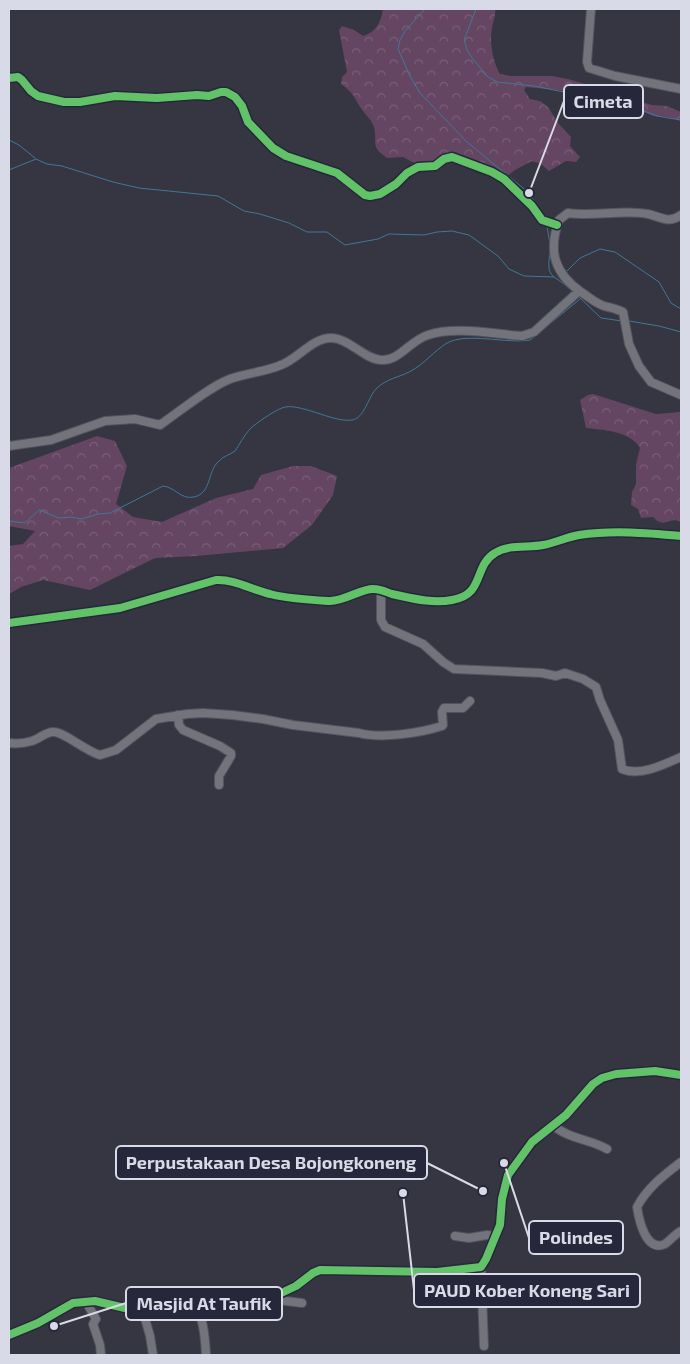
<svg xmlns="http://www.w3.org/2000/svg" width="690" height="1364" font-family="'Exo 2',sans-serif">
  <defs>
    <pattern id="forest-crowns" width="20" height="18" patternUnits="userSpaceOnUse" patternTransform="scale(1.25)"><rect width="20" height="18" fill="#644562"/><path d="M2 6a3 3 0 1 1 6 0M12 15a3 3 0 1 1 6 0" fill="none" stroke="#7a5f78"/></pattern>
  </defs>
  <rect width="100%" height="100%" fill="#353641"/>
  <!-- forest -->
  <path fill="url(#forest-crowns)" d="M383,9H495C496,16 493,21 492,28C489,42 493,62 500,74L511,76H552L568,79L599,88L614,96L629,98L652,105L667,106L681,112V121L667,117L653,116L623,103L601,97L582,95L567,91L526,87L524,90L530,99L540,101L548,107L558,123L571,137L570,146L580,157L576,162L566,161L549,171L541,164L532,161L515,170L506,177L461,157L433,163L416,164L403,157L387,158C369,146 378,143 374,127C372,121 367,116 363,111C353,97 356,95 341,84L342,77L347,72L339,30L342,26L354,30L363,36C376,32 381,22 383,9Z
    M593,394L656,414L681,412V522C672,517 666,525 660,522C657,521 655,519 653,517L641,518L638,509L631,505L632,492L636,484V464L640,448C630,431 604,430 586,428L580,400L588,395Z
    M97,436L115,441L127,466L116,504L133,517L162,522L216,498L253,489L261,475L293,466H311L337,476L333,495L312,525L283,548L196,556L155,558L90,590L43,580L21,587L9,594V546L23,544L35,531L9,526V468Z"/>
  <g fill="none" stroke-linecap="round" stroke-linejoin="round">
    <!-- stream -->
    <path stroke="#407898" stroke-width="1" d="M425,9L405,31L400,40L398,49L410,76L420,93L467,142L529,193L545,218
      M476,9L464,40L467,50L472,58L488,77L497,82L534,86L569,93L594,94L619,101L657,116L681,120
      M9,140L19,145L35,158
      M9,170L36,159L47,164L62,166L113,182L139,188L218,196L244,211L260,214L289,223L307,232H327L345,245L378,239L389,234L424,235L437,232L452,231L469,235L498,256L509,269L524,276L554,277
      M547,226L550,244
      M551,248C544,282 554,272 573,292
      M566,272L580,258L600,249L615,252L659,282L671,303L681,309
      M578,296L601,318L622,321
      M629,321L659,326L681,332
      M9,521L25,523L39,510L59,518L71,517L81,519L98,514L110,513L163,486C175,487 181,500 194,497C212,493 207,471 219,461C223,456 230,455 235,451C240,444 244,435 250,429C256,423 274,411 282,408C297,401 333,423 352,420C365,418 368,396 377,388C386,379 400,377 411,371C424,364 434,351 447,343C467,332 506,344 530,340L580,299"/>
    <defs>
      <path id="minor" d="M591,9L587,62L589,68L615,76L681,89
        M9,78L18,77L22,80L31,91L38,96L64,102H80L115,96L157,98L197,95L209,96L221,92H226L235,97L242,106L248,122L273,148L286,156L337,173L365,195L370,196L380,194L396,184L407,173L418,167L435,166L444,159L452,157L492,172L504,179L532,206L542,220L557,225
        M681,215C669,224 661,217 648,214C622,209 595,217 568,213L559,220C548,251 554,273 581,292C589,297 595,303 604,306C611,308 617,309 623,312L629,344L639,366L651,382L681,395
        M9,446L51,440L105,421L135,419L160,425C179,412 209,387 230,379C246,373 265,372 281,365C298,359 312,338 331,338C349,338 365,360 382,360C399,361 411,340 428,335C455,326 493,334 522,336L534,332L579,291
        M381,591V620L385,627L423,644L443,662L454,669L542,673L556,676L565,673L583,679L596,687L600,700L618,740L622,769C640,777 665,764 681,757
        M9,623L120,608L216,580C235,579 252,590 270,594C289,599 311,600 330,601C345,601 362,588 374,589C380,589 386,592 392,594C411,598 432,604 452,600C485,595 473,566 495,553C509,544 528,548 543,545C555,543 567,537 579,535C613,530 647,533 681,536
        M178,715L179,725L183,730L220,746L231,753V756L219,776V785
        M9,743C17,744 25,743 32,741C39,739 47,731 54,732C64,732 87,752 100,755L116,750L156,719L187,714L203,713L232,715L263,719L293,725L359,733C381,739 420,733 442,726L443,725L442,712L444,708H463L470,701
        M553,1125C568,1139 590,1139 607,1149
        M681,1162C664,1175 647,1188 637,1207C639,1220 646,1253 665,1244C671,1240 675,1234 681,1231
        M455,1236L469,1238L487,1235L496,1236
        M481,1267L484,1346
        M193,1298C203,1316 205,1335 206,1355
        M270,1299L302,1303
        M86,1302L96,1319L93,1324L100,1345L101,1355
        M142,1308L150,1336L153,1355
        M9,1335L38,1323L73,1303L95,1301L125,1308H142L193,1298L231,1303L254,1301L275,1296L296,1286L313,1273L320,1270L437,1272L481,1267L486,1259L500,1225L502,1199L508,1175L532,1142L566,1115L593,1084L602,1078L616,1074L655,1071L681,1075"/>
    </defs>
    <!-- minor casing -->
    <use href="#minor" stroke="#52535d" stroke-width="10"/>
    <!-- minor -->
    <use href="#minor" stroke="#73737c" stroke-width="8"/>
    <defs>
      <path id="cycleway" d="M9,78L18,77L22,80L31,91L38,96L64,102H80L115,96L157,98L197,95L209,96L221,92H226L235,97L242,106L248,122L273,148L286,156L337,173L365,195L370,196L380,194L396,184L407,173L418,167L435,166L444,159L452,157L492,172L504,179L532,206L542,220L557,225
        M9,623L120,608L216,580C235,579 252,590 270,594C289,599 311,600 330,601C345,601 362,588 374,589C380,589 386,592 392,594C411,598 432,604 452,600C485,595 473,566 495,553C509,544 528,548 543,545C555,543 567,537 579,535C613,530 647,533 681,536
        M9,1335L38,1323L73,1303L95,1301L125,1308H142L193,1298L231,1303L254,1301L275,1296L296,1286L313,1273L320,1270L437,1272L481,1267L486,1259L500,1225L502,1199L508,1175L532,1142L566,1115L593,1084L602,1078L616,1074L655,1071L681,1075"/>
    </defs>
    <!-- cycleway casing -->
    <use href="#cycleway" stroke="#26273b" stroke-width="11"/>
    <!-- cycleway -->
    <use href="#cycleway" stroke="#61c268" stroke-width="8"/>
  </g>
  <!-- callouts -->
  <path fill="none" stroke="#d9dae7" stroke-width="2" d="M529 193L564 101M483 1191L427 1163M504 1163L529 1238M403 1193L414 1290M54 1326L126 1303"/>
  <g fill="#d9dae7" stroke="#26273b" stroke-width="2">
    <circle cx="529" cy="193" r="5"/>
    <circle cx="483" cy="1191" r="5"/>
    <circle cx="504" cy="1163" r="5"/>
    <circle cx="403" cy="1193" r="5"/>
    <circle cx="54" cy="1326" r="5"/>
  </g>
  <g fill="#26273b" stroke="#d9dae7" stroke-width="2">
    <rect x="564" y="85" width="79" height="33" rx="5"/>
    <rect x="116" y="1146" width="311" height="33" rx="5"/>
    <rect x="529" y="1221" width="94" height="33" rx="5"/>
    <rect x="414" y="1274" width="226" height="33" rx="5"/>
    <rect x="126" y="1287" width="156" height="33" rx="5"/>
  </g>
  <g font-size="18" text-anchor="middle" font-weight="bold" fill="#d9dae7">
    <text x="603" y="108">Cimeta</text>
    <text x="271" y="1169">Perpustakaan Desa Bojongkoneng</text>
    <text x="576" y="1244">Polindes</text>
    <text x="527" y="1297">PAUD Kober Koneng Sari</text>
    <text x="204" y="1310">Masjid At Taufik</text>
  </g>
  <!-- border -->
  <rect width="690" height="1364" fill="none" stroke="#d9dae7" stroke-width="20"/>
</svg>
